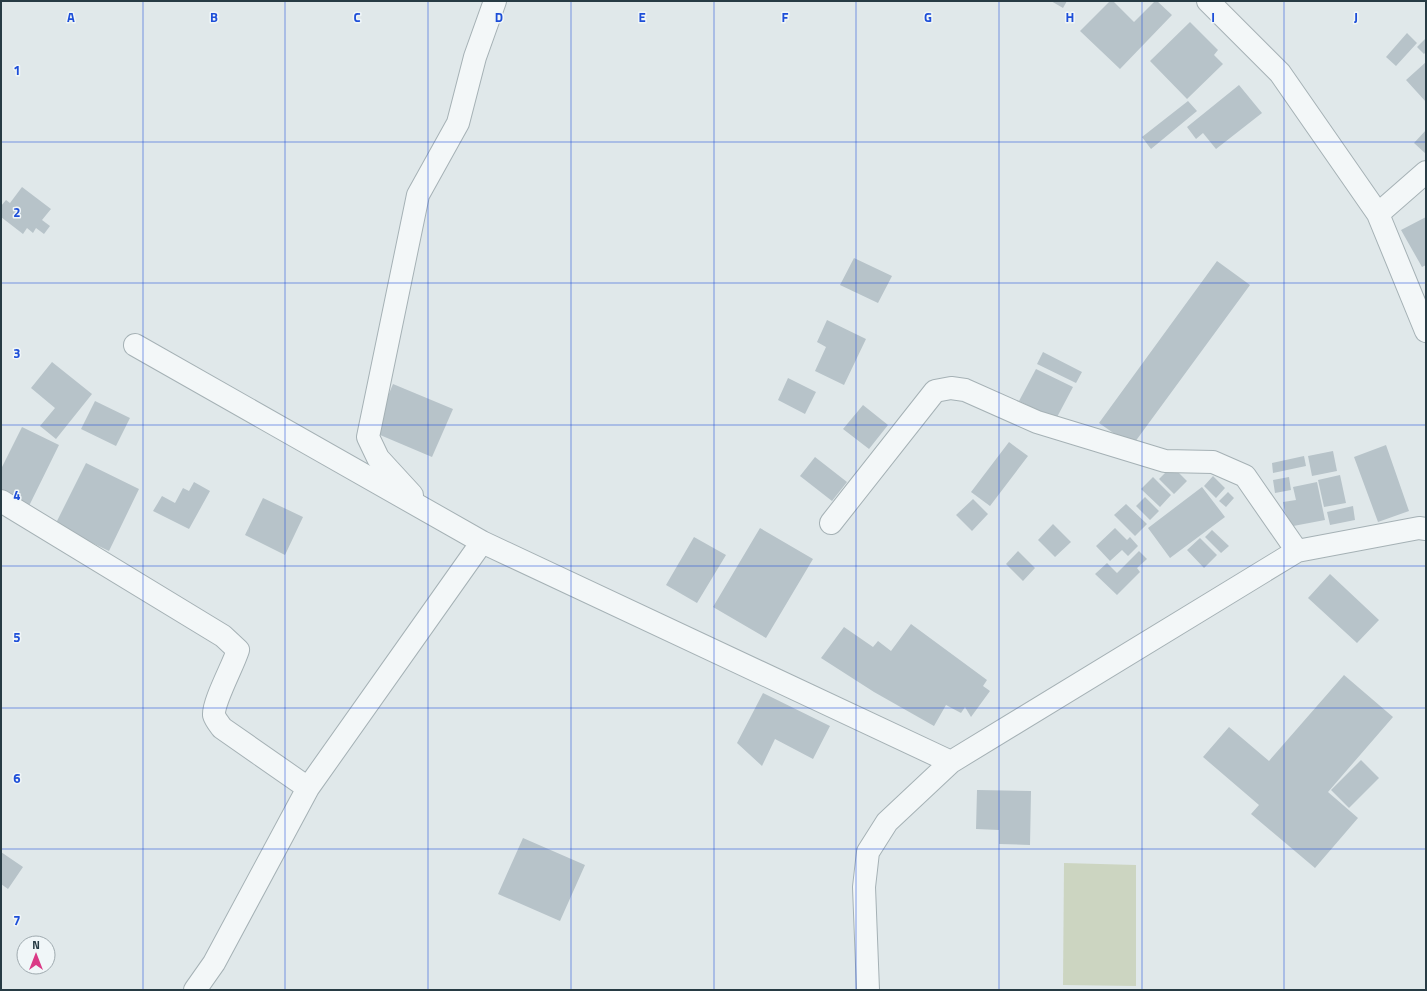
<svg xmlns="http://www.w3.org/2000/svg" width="1427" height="991" font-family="'Titillium Web',sans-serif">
  <rect width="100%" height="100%" fill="#e0e8ea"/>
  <!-- green -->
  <path fill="#ccd5c1" d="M1064,863L1136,865V986L1063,985Z"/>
  <!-- building -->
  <path fill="#b7c3c9" d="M1051,1H1067L1063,8Z
    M1110,1H1113L1134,22L1155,1H1157L1172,15L1120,69L1080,31Z
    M1190,22L1218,50L1214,55L1223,64L1187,99L1150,61Z
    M1407,33L1417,43L1396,66L1386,57Z
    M1426,38V52L1424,54L1417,47Z
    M1426,62V102L1406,80Z
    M1239,85L1262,113L1216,149L1203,133L1196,139L1187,127Z
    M1188,101L1197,111L1151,149L1142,137Z
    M1426,130V154L1414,143Z
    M22,187L51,209L42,220L50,226L44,234L36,228L33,233L27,228L23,234L1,217V206L6,200L10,203Z
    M1426,217V265L1422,267L1401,230Z
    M854,258L892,276L878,303L840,285Z
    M1217,261L1250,285L1132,446L1099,423Z
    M827,320L866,339L844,385L815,371L826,347L817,342Z
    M1043,352L1082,372L1076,383L1037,364Z
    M52,362L92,394L56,439L40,426L55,408L31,388Z
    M1036,369L1073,387L1056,419L1019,401Z
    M788,378L816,392L805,414L778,400Z
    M393,384L453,409L432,457L373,432Z
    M95,401L130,418L116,446L81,429Z
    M863,405L888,425L869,449L843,429Z
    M22,427L59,445L27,510L1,497V469Z
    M1009,442L1028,456L990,506L971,492Z
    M1386,445L1409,511L1378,522L1354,457Z
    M1333,451L1337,471L1312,476L1308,456Z
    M1304,456L1306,466L1273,473L1272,463Z
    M815,457L847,482L832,501L800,476Z
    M86,463L139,489L109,551L55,525Z
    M1172,466L1187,481L1174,494L1159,479Z
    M1340,475L1346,503L1324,507L1318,480Z
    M1213,476L1225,488L1216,498L1204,486Z
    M1153,477L1171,495L1160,507L1141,489Z
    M1289,477L1291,490L1275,493L1273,480Z
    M194,482L210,491L189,529L153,511L162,496L175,503L183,488L189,491Z
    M1317,482L1325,520L1288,527L1283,502L1296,500L1293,487Z
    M1202,487L1225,517L1170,558L1148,528Z
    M1228,492L1234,498L1226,507L1219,501Z
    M1145,497L1159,511L1150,520L1136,506Z
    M263,498L303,517L285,555L245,535Z
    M973,499L988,514L972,531L956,515Z
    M1126,504L1147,524L1135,536L1114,515Z
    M1353,506L1355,520L1330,525L1327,512Z
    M1053,524L1071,542L1055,557L1038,540Z
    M760,528L813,559L766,638L713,607Z
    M1115,528L1127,540L1130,537L1138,546L1128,556L1122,550L1110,561L1096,546Z
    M1212,530L1229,546L1221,553L1205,537Z
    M694,537L726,555L697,603L666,585Z
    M1200,538L1217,555L1204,568L1187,550Z
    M1018,551L1035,568L1023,581L1006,564Z
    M1139,551L1147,559L1137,568L1140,572L1117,595L1095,574L1107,563L1117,573Z
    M1330,574L1379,620L1357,643L1308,598Z
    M911,624L987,680L983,686L990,691L971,717L965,707L961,713L946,705L934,726L874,692L821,658L844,627L873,647L878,641L891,651Z
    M1344,675L1393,717L1328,792L1358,818L1315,868L1251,814L1259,805L1203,757L1229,727L1269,761Z
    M763,693L830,726L813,759L775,739L762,766L737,743Z
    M1361,760L1379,778L1349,808L1331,790Z
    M977,790L1031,791L1030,845L999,844V830L976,829Z
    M523,838L585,865L560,921L498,894Z
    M1,852L23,867L8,889L1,884Z"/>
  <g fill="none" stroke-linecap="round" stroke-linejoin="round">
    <defs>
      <path id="minor" d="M1208,1L1280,73L1378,214L1426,331
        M1378,214L1426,172
        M135,345L482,542L951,762
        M412,495L378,458L368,437L418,195L458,123L475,57L495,1
        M1,501L223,636L238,650C233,666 213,702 214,715C215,719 219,724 222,728L308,788
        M831,523L935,391L951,388L965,390L1037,422L1165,461L1213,462L1245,476L1297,551
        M195,990L214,963L308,788L482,542
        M868,990L864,887L868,852L887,822L951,762L1297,551L1419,528L1426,529"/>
    </defs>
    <!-- minor casing -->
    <use href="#minor" stroke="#a5b1b5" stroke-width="24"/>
    <!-- minor -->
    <use href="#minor" stroke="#f3f7f8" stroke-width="22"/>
  </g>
  <!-- grid -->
  <path fill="none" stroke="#1d4ed8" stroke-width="1" stroke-opacity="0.55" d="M143,1V990M285,1V990M428,1V990M571,1V990M714,1V990M856,1V990M999,1V990M1142,1V990M1284,1V990M1,142H1426M1,283H1426M1,425H1426M1,566H1426M1,708H1426M1,849H1426"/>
  <g font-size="13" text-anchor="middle" font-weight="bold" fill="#1d4ed8" stroke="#f0f6f8" stroke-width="3" stroke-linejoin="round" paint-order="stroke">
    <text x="71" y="22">A</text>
    <text x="214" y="22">B</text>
    <text x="357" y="22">C</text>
    <text x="499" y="22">D</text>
    <text x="642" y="22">E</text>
    <text x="785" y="22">F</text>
    <text x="928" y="22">G</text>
    <text x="1070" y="22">H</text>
    <text x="1213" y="22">I</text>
    <text x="1356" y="22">J</text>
    <text x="17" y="75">1</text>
    <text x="17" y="217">2</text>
    <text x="17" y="358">3</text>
    <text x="17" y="500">4</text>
    <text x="17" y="642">5</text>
    <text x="17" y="783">6</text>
    <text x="17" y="925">7</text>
  </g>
  <!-- border -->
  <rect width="1427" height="991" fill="none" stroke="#273b44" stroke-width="4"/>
  <!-- north arrow -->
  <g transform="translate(36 955)"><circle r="19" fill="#f0f6f8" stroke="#a0abb0"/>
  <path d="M0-3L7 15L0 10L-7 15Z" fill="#da3a86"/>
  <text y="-6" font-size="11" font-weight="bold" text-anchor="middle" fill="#273b44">N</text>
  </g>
</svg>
